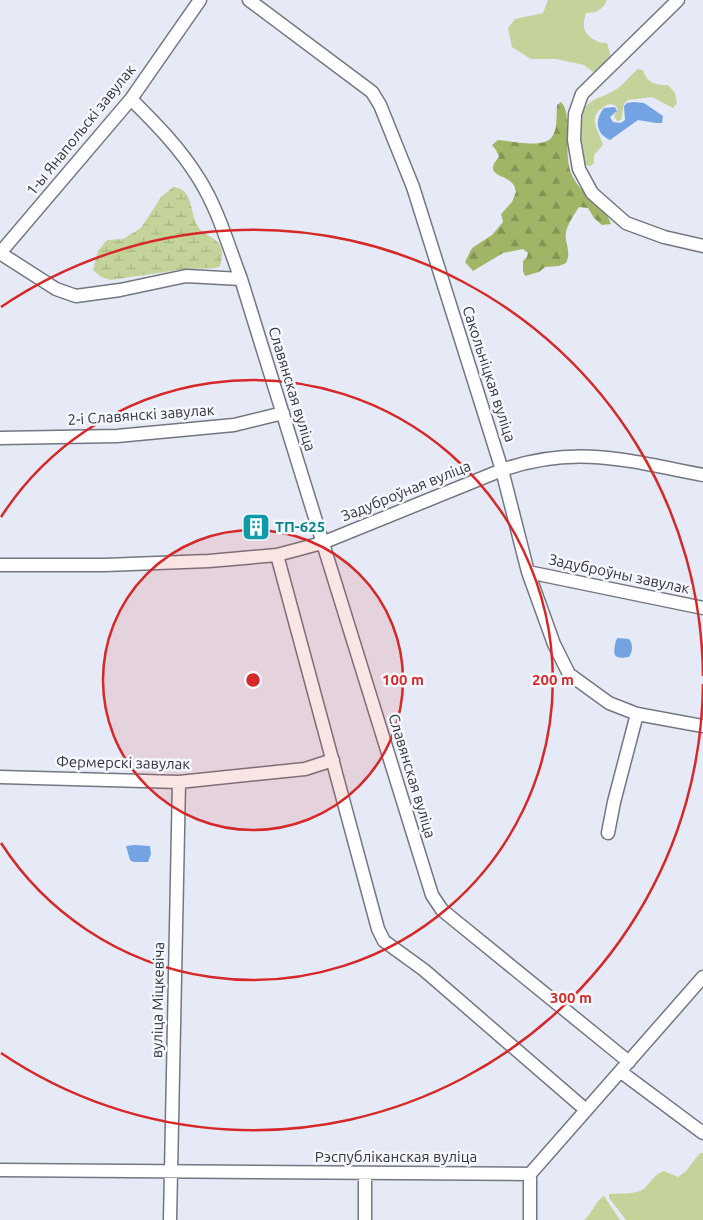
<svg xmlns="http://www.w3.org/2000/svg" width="703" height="1220" font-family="Ubuntu,sans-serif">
  <defs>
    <pattern id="forest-firs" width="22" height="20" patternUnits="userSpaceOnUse" patternTransform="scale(1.25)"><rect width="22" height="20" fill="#a1b566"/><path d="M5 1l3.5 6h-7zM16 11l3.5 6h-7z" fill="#849455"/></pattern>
    <pattern id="wetland-marsh" width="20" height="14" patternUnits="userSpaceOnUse" patternTransform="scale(1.25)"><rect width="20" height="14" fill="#c3d39a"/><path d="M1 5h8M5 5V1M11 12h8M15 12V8" fill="none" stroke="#a8b685"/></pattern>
  </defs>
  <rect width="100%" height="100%" fill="#e6eaf6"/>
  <!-- green -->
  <path fill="#c3d39a" d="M548,0H607C602,10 597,13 586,13C585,17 583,23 584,27C585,36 598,44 607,43L611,57L603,69L593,72L584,65L556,59H531L512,47L508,28L515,19L543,13Z
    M638,69L643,70C646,82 656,86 668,85L675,93L677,103L673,108L652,97L628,100L624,104L621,120L617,121L614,116L618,109L616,106C610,103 607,104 602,108C587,118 600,133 603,145L594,155V163L590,166L585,165C580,149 573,119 587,105C595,97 607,96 615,90C624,85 630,75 638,69Z
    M700,1153H703V1220H626L609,1198V1194C618,1193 633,1195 642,1190C651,1184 652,1175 664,1171L678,1177L686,1171Z
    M604,1196L620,1220H584C593,1213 595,1201 604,1196Z"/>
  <!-- forest -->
  <path fill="url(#forest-firs)" d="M561,102C573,113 563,153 571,173C579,194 604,203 611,224L602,225L594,218L588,208L579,207C574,215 568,223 566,232C564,244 572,251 566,263L559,266L545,267L539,272L525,276L523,271V261L527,257L528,253L523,249L503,253L473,271L465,262L472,248L492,235L503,222L501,214L512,202L516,192C515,189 515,186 513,184C505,174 482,176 499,157L496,150L492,145L498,140C512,141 543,149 552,137C558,129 556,115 557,105Z"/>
  <!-- wetland -->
  <path fill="url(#wetland-marsh)" d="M173,187C192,188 190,209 196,223C204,242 229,233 220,266L216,268L185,269L111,280L101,277L93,270L98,251L107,240L123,239L141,228L161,197Z"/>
  <!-- water -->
  <path fill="#73a3e2" d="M634,102L644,103L663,116L662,123H656L638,120L610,140C596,134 594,120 604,108L615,107L617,111L610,117L613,122L621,123L625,120L624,106L627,103Z
    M618,638L629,639C633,644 633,651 629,657C612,660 613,654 616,640Z
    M134,845L150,846L151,854L148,862H133L130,860L126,846Z"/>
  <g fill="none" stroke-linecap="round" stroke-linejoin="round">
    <defs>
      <path id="minor" d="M249,0L372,92L380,105L413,187L502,470L528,572L554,644L569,674L609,703L637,714L703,726
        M678,0L582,94L575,114L574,140L579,169L592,193L626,223L664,237L703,246
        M131,99C156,124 180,148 199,179C218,209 228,245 241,279L432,895L442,910L629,1062
        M0,253L131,99L200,0
        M0,253L56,289L76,296L120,290L186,276L241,279
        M0,438L117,436L234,425L283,413
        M277,555L378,929L384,941L424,970L586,1110
        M0,565H105L209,561L277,555L322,543L502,470C576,444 629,461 703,475
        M528,572L703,608
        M0,777L179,782L305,769L333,760
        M608,833L614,802L637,714
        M621,1072L703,1133
        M0,1170L530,1174L703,977
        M365,1174V1220
        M530,1174V1220
        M170,1220L179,782"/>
    </defs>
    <!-- minor casing -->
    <use href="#minor" stroke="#747781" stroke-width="15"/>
    <!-- minor -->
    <use href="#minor" stroke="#fff" stroke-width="12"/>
  </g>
  <!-- distance rings -->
  <circle cx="253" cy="680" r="150" fill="#d62828" fill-opacity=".12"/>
  <g fill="none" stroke="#d62828" stroke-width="2.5">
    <circle cx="253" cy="680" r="150"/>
    <path d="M1 517A300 300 0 1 1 1 843"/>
    <path d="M703 684A450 450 0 0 1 1 1053M1 307A450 450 0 0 1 703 676"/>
  </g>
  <!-- icons -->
  <defs>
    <symbol id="building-square" viewBox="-11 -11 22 22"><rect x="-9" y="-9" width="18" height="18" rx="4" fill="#0f9aa8" stroke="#f5f7fe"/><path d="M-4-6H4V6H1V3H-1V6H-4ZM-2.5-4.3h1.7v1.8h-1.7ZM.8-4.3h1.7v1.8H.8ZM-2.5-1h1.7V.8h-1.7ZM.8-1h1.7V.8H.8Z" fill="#fff"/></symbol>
  </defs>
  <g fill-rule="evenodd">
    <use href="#building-square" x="240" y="511" width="32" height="32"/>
  </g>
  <g text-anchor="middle" stroke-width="5" stroke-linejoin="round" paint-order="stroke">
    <!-- street labels -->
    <g font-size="15" fill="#333539" stroke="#f5f7fe">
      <text transform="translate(81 130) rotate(-51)" y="5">1-ы Янапольскі завулак</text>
      <text transform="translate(489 374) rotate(72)" y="5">Сакольніцкая вуліца</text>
      <text transform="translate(292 389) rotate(73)" y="5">Славянская вуліца</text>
      <text transform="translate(141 415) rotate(-4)" y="5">2-і Славянскі завулак</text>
      <text transform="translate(406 491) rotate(-22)" y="5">Задуброўная вуліца</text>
      <text transform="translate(619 574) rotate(12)" y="5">Задуброўны завулак</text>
      <text transform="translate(123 763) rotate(1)" y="5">Фермерскі завулак</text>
      <text transform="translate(412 776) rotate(73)" y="5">Славянская вуліца</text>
      <text transform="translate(158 1000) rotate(-89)" y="5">вуліца Міцкевіча</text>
      <text x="396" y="1162">Рэспубліканская вуліца</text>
    </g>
    <!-- culture labels -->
    <g font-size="15" font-weight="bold" fill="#0d838f" stroke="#f5f7fe" text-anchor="start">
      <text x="275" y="532">ТП-625</text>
    </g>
  </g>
  <circle cx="253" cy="680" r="8" fill="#d62828" stroke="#f5f7fe" stroke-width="2.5"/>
  <g font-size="15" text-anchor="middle" font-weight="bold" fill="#d62828" stroke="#f5f7fe" stroke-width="5" stroke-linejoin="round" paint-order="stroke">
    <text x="403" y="685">100 m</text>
    <text x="553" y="685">200 m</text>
    <text x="571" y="1003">300 m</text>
  </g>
</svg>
